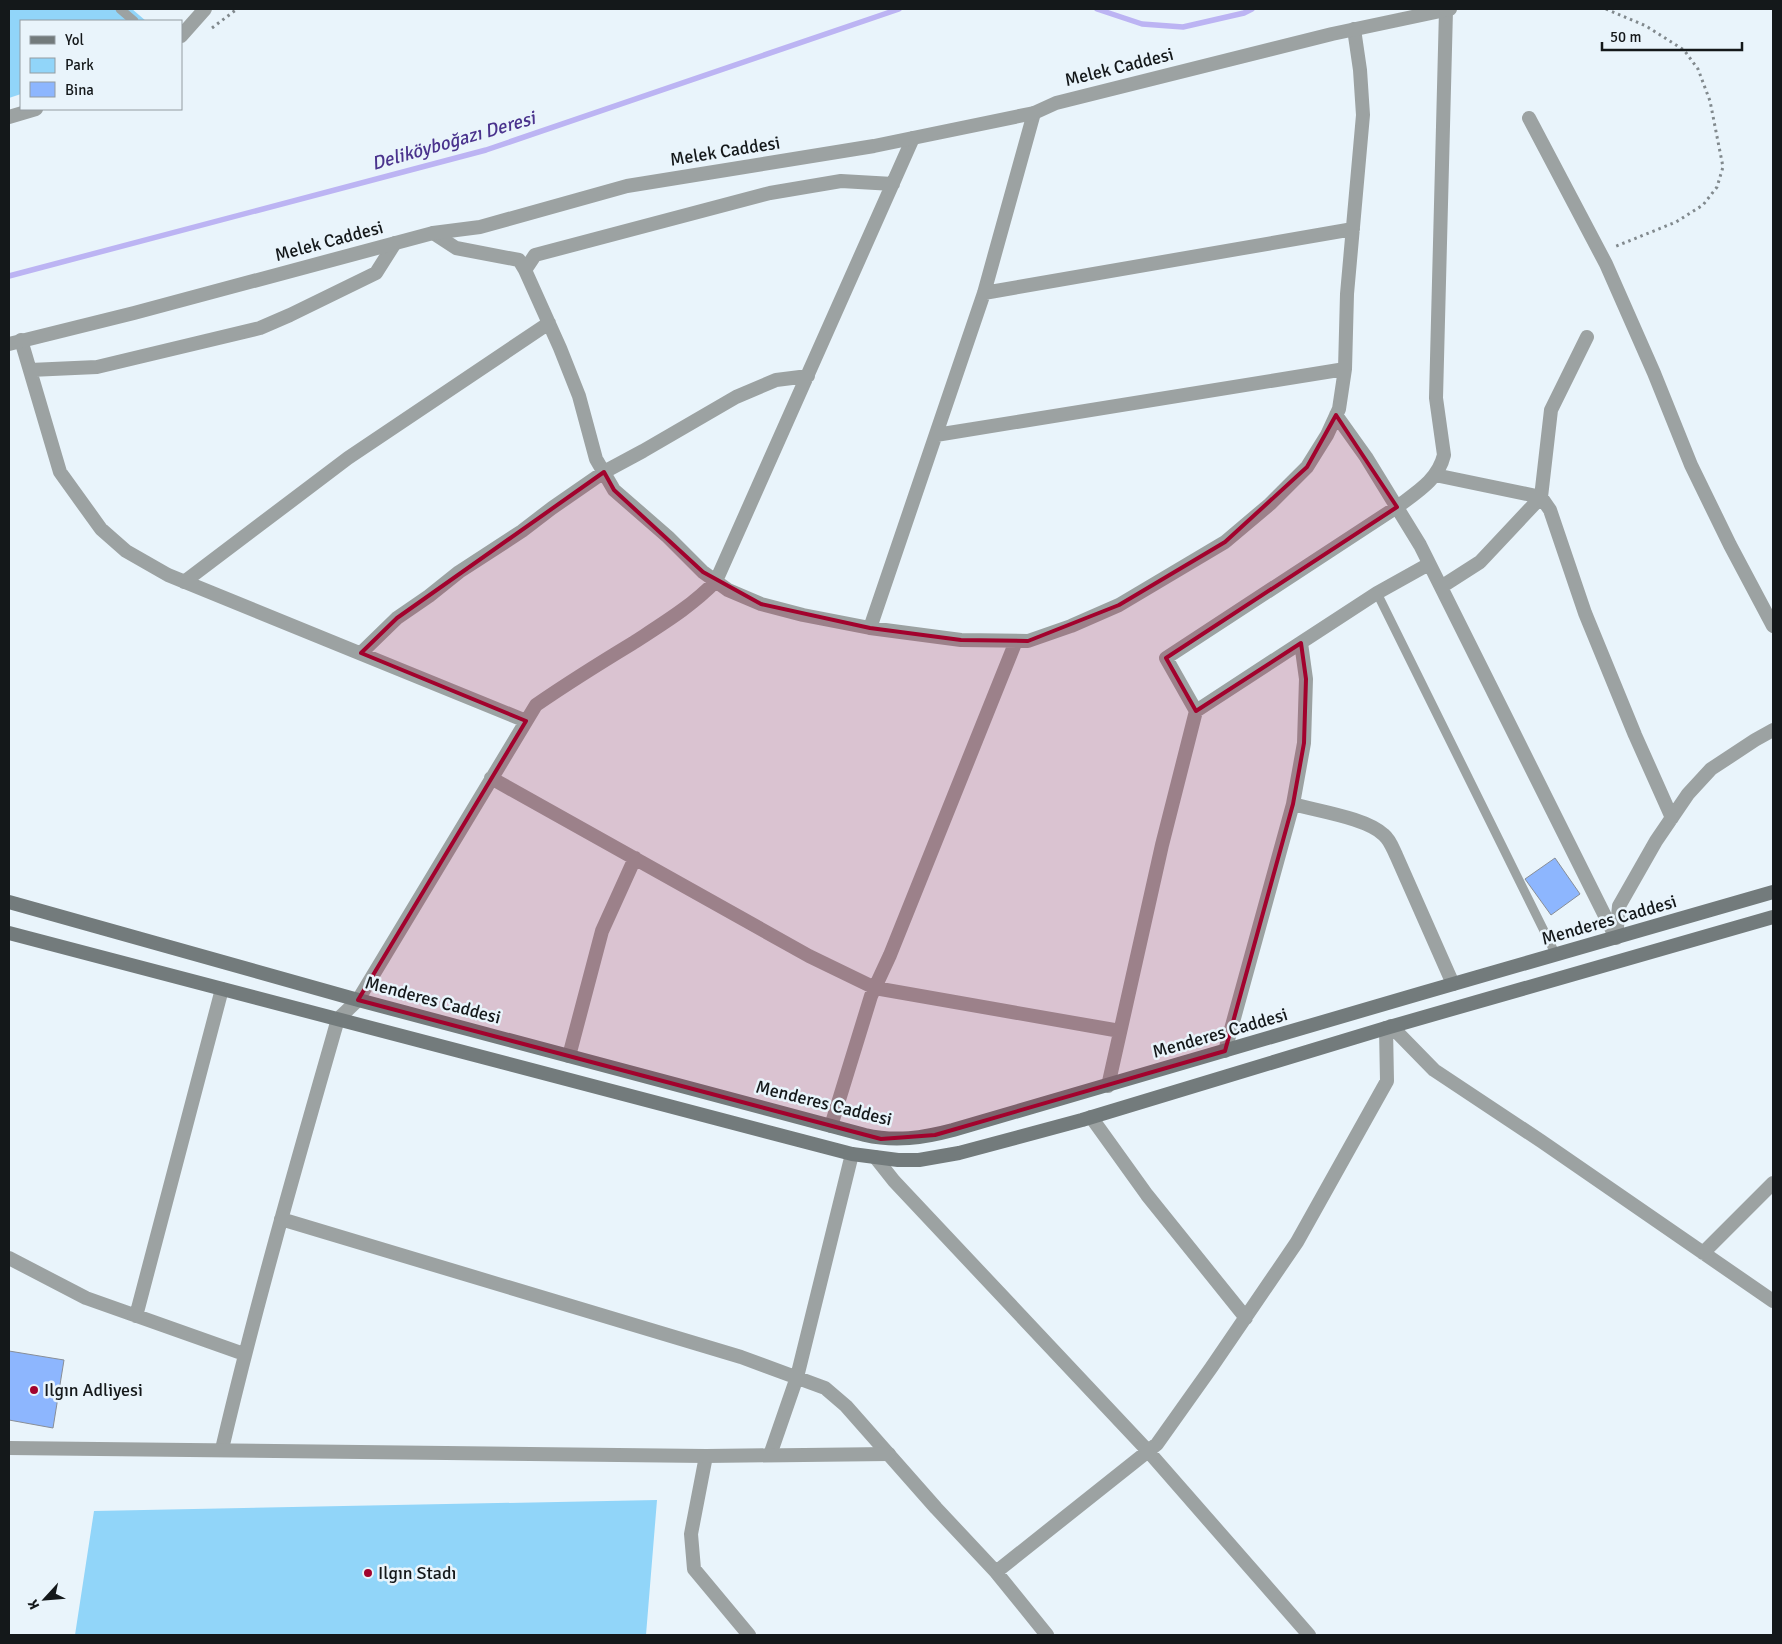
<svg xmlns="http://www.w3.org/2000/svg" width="1782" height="1644" font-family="Signika,sans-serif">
  <rect width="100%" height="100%" fill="#e9f4fb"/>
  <!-- green -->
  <path fill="#91d5f9" d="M9,9H132L146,21H21V94L9,98Z
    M657,1500L646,1635H75L94,1511Z"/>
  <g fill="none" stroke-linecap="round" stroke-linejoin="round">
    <!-- stream -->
    <path stroke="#bcb4f3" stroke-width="5.5" d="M1097,9L1142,24L1183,27L1244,13L1252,9
      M9,276L486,150L899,9"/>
  </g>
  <!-- building -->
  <path fill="#8db6fe" stroke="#888e97" d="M1555,858L1580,894L1551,915L1525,879Z
    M9,1351L64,1360L53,1428L9,1420Z"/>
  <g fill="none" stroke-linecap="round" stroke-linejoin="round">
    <!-- path -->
    <path stroke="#81898d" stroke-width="3" stroke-dasharray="2.5 4" stroke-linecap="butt" d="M1606,9L1646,26L1684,50L1698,69L1710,101L1723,167L1717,187L1703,205L1676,222L1614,247
      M212,28L237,9"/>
    <!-- service -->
    <path stroke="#9ca2a2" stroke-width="9" d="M120,9L134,21
      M1377,593L1556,955"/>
    <!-- minor -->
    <path stroke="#9ca2a2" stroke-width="14" d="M181,36L205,9
      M9,117L36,109
      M1529,118L1606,264L1654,373L1691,465L1730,545L1773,626
      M433,233L456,248L519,260L525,270L560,348L579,396L596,459L614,490L668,537L703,572L728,590L761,604L803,615L870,628L961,640L1028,641L1071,626L1119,605L1225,542L1270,504L1307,467L1327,435L1339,409L1345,369L1347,294L1363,115L1360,70L1354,29
      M525,270L535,255L770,193L841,181L893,184
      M984,293L1353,229
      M21,340L60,472L101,529L126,551L168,575L526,721
      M30,370L97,367L260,328L290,315L376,273L395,243
      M1336,415L1366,457L1420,545L1616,938
      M936,435L1345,369
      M1435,475L1541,497L1550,510L1585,613L1635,735L1672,818
      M184,582L348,458L549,323
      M1441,587L1480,562L1541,497L1551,410L1587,337
      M870,628L984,293L1034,113
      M1301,643L1306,679L1304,743L1293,804C1317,811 1367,818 1384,835C1390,840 1393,849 1396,855L1453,984
      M361,653L397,618L429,596L459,572L522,531L552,508L604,472L643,451L736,397L776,380L808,376
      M1196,711L1166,658L1397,507C1417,492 1438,480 1444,455L1436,398L1446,10
      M491,778L809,956L875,988L1120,1031
      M1616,937L1619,906L1656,841L1688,794L1711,769L1755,740L1773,730
      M1391,1026L1434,1070L1541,1141L1773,1301
      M1225,1051L1293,804
      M569,1056L602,931L635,858
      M1108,1086L1162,845L1196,711L1377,593L1429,564
      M1091,1117L1147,1195L1246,1318
      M831,1126L871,996L890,955L1016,641
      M875,1157L894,1181L1148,1451L1309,1635
      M281,1219L741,1357L825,1388L846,1406L936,1508L996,1572L1047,1635
      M1703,1253L1773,1183
      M9,1258L86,1298L244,1354
      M136,1316L222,989
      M222,1449C256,1304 297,1162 338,1019L358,1000L536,705C568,683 600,663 633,643C662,624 692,606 716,581L913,138
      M770,1455L797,1377L852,1154
      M706,1456L691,1534L694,1569L749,1635
      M996,1572L1157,1444L1211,1368L1297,1242L1387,1081L1386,1028"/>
    <!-- tertiary -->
    <path stroke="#9ca2a2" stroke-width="14" d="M9,344L134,313L433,233L480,227L627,186L874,146L1034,113L1056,103L1332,34L1450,9
      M9,1448L706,1456L889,1454"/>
    <!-- secondary -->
    <path stroke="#737b7c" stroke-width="14" d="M9,902L351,998L865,1135C895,1142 923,1138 953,1130L1422,993L1773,892
      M9,933L852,1154L898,1160H919L959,1153L1082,1120L1386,1028L1773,917"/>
  </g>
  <!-- marked area -->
  <path fill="#a2022d" fill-opacity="0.2" stroke="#a2022d" stroke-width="4" stroke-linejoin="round" d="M1336,415L1397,507L1166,658L1196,711L1301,643L1306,679L1304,743L1293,804L1225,1051L935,1135L881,1139L358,1000L526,721L361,653L397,618L604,472L614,490L703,572L761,604L870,628L961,640L1028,641L1119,605L1225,542L1307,467Z"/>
  <!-- markers -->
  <g fill="#a2022d" stroke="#e9f4fb" stroke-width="2">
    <circle cx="34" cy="1390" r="5"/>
    <circle cx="368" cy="1573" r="5"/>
  </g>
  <g text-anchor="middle" stroke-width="5" stroke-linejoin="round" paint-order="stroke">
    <!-- street labels -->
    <g font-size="18" fill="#14181a" stroke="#e9f4fb">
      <text transform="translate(1119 67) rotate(-14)" y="6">Melek Caddesi</text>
      <text transform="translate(725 151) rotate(-9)" y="6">Melek Caddesi</text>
      <text transform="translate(329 241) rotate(-15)" y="6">Melek Caddesi</text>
      <text transform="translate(1609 920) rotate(-16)" y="6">Menderes Caddesi</text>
      <text transform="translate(433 1000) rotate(15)" y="6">Menderes Caddesi</text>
      <text transform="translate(1220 1033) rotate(-16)" y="6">Menderes Caddesi</text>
      <text transform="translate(824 1103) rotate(14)" y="6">Menderes Caddesi</text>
    </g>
    <!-- poi labels -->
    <g font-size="18" fill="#14181a" stroke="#e9f4fb" text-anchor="start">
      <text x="44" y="1396">Ilgın Adliyesi</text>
      <text x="378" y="1579">Ilgın Stadı</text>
    </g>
    <!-- water labels -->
    <g font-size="19" font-style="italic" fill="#4a338d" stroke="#e9f4fb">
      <text transform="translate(453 140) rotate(-16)" y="7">Deliköyboğazı Deresi</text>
    </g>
  </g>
  <!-- border -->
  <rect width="1782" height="1644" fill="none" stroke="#14181a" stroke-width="20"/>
  <!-- legend -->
  <rect x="20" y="20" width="162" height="90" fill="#e9f4fb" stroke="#949ca1"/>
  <rect x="30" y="36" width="25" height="8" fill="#737b7c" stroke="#949ca1"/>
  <text x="65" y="45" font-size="15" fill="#14181a">Yol</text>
  <rect x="30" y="58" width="25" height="15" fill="#91d5f9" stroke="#949ca1"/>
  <text x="65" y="70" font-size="15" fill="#14181a">Park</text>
  <rect x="30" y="82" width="25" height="15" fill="#8db6fe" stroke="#949ca1"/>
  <text x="65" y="95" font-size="15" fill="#14181a">Bina</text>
  <!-- north arrow -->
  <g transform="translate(45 1599) rotate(244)" stroke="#e9f4fb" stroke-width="4" paint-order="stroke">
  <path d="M0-4L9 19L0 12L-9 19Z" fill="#14181a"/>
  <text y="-8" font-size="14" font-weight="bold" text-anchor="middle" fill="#14181a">K</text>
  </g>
  <!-- scale -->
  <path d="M1602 42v8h140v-8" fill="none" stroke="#14181a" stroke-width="2.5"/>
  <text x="1610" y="42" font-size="15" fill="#14181a" stroke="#e9f4fb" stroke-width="4" paint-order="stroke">50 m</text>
</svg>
